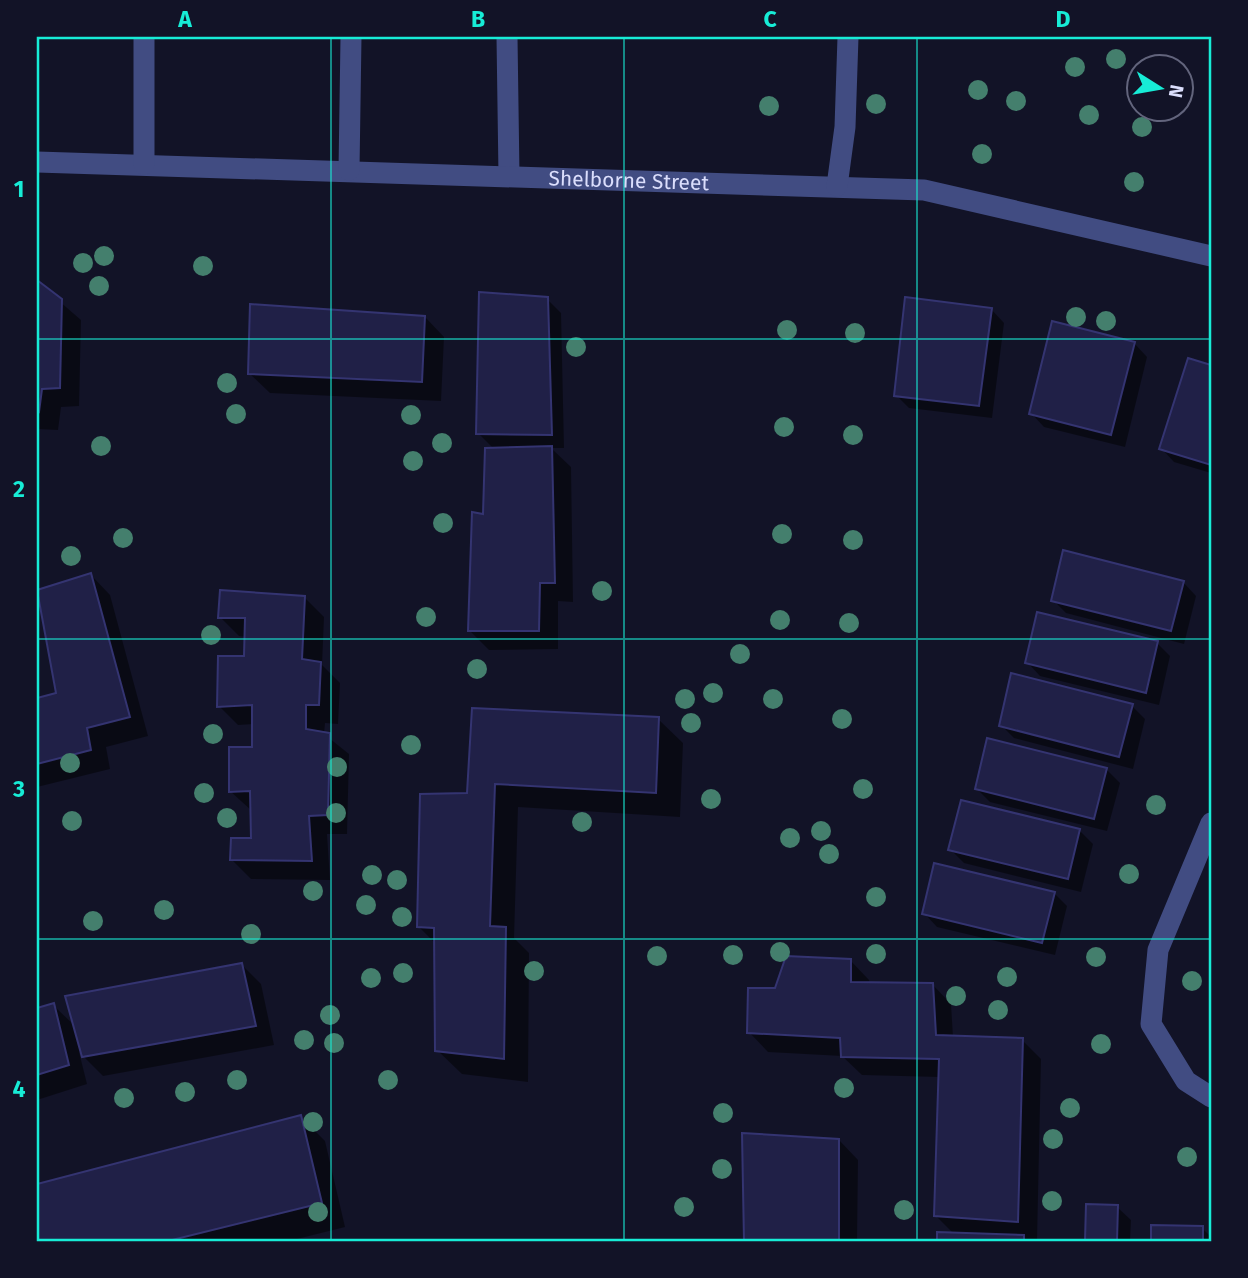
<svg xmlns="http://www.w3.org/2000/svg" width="1248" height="1278" font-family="'Fira Sans',sans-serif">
  <rect width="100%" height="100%" fill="#121327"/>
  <!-- shadow -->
  <path fill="#0007" d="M37,282L81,320L79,406L61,407L58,430L37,429Z
    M547,299L561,313L564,448H551L571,467L573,602L558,601V649L489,650L470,631L494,449L478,433Z
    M991,309L1004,323L992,418L909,408L896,395Z
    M425,317L444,337L441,401L270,393L250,374Z
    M1134,343L1147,357L1125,447L1044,427L1031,413Z
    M1189,360L1211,367V473L1174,462L1161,448Z
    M91,575L110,595L148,736L106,747L110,769L37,787V699L58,694L37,591Z
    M1183,582L1196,596L1184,644L1066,613L1053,600Z
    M305,598L324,617L322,665L340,683L338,724L325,723L324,734L349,754L347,834H327L330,880L251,879L232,860L252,839V811L230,791L253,748L254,724L238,725L219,706L246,658L247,637L239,636L220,617Z
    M1157,643L1170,656L1159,705L1040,676L1027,662Z
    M1132,706L1145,719L1133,769L1014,738L1001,725Z
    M658,719L683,743L680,817L518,807L514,938L529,953L528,1082L462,1074L437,1050L436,944L418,926L469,794Z
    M1106,769L1120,783L1107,831L990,802L976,788Z
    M1079,830L1093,844L1081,892L964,863L950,849Z
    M1054,893L1067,906L1055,955L937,927L924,913Z
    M850,960L869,980L870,984H932L951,1004L953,1037L1022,1040L1041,1059L1037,1241H939V1234L955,1235L935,1215L940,1077L862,1075L842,1056L768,1052L749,1032L776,989Z
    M242,965L261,984L274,1045L103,1076L79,1052L87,1084L37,1100V1010L53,1005L76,1027Z
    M301,1117L325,1141L345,1227L289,1241H37V1185Z
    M744,1135L839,1140L858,1160L857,1241H745Z
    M1088,1206L1117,1207L1131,1220L1130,1241H1087Z
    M1153,1227L1202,1228L1211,1237V1241H1153Z"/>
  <!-- building -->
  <path fill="#202047" stroke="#343471" stroke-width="2" d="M37,280L62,299L60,388L42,389L39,412L37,411Z
    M479,292L548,297L552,435L476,434Z
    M905,297L992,308L979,406L894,396Z
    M250,304L425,316L422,382L248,374Z
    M1052,321L1135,342L1111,435L1029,414Z
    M1188,358L1211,365V465L1159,449Z
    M552,446L555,583H540L539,631H468L472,512L483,514L485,448Z
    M1063,550L1184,581L1171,631L1051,601Z
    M91,573L130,717L87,728L91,750L37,764V698L56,693L37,590Z
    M220,590L305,596L302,659L321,662L319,705H306V729L330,733L328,815L309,816L312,861L230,860L231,838H251L250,791L229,792V747H252V705L217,707L218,656H244L245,618H218Z
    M1037,612L1158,641L1146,693L1025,663Z
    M1011,673L1133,704L1119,757L999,726Z
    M472,708L659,717L656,793L495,784L490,926L506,927L504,1059L435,1051L434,928L417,927L420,794L467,793Z
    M987,738L1107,768L1094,819L975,789Z
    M961,800L1080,829L1068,879L948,850Z
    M934,863L1055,892L1042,943L922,914Z
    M786,956L851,959V982L933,983L936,1035L1023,1038L1018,1222L934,1216L939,1059L841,1057L840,1038L747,1033L748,988H775Z
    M242,963L256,1026L82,1057L65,996Z
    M54,1003L69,1065L37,1075V1008Z
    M301,1115L322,1203L168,1241H37V1184Z
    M742,1133L839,1139V1241H744Z
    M1086,1204L1118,1205L1117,1241H1085Z
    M1151,1225L1203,1226V1241H1151Z
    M937,1232L1024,1235V1241H937Z"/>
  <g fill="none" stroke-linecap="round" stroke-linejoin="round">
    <!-- minor -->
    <g stroke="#414c82" stroke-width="21">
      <path d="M507,37L509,176"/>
      <path id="s1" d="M37,162L924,190L1211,256"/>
      <path d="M144,164V37"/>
      <path d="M349,170L351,37"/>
      <path d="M837,186L845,127L848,37"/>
      <path d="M1211,823L1158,950L1151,1024L1186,1081L1211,1097"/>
    </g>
  </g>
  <!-- trees -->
  <g fill="#447f6d">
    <circle cx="1116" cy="59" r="10"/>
    <circle cx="1075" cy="67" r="10"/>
    <circle cx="978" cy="90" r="10"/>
    <circle cx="1016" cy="101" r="10"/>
    <circle cx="876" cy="104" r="10"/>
    <circle cx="769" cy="106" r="10"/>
    <circle cx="1089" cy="115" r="10"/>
    <circle cx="1142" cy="127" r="10"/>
    <circle cx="982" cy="154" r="10"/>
    <circle cx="1134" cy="182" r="10"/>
    <circle cx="104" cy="256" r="10"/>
    <circle cx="83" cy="263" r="10"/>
    <circle cx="203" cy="266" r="10"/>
    <circle cx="99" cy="286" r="10"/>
    <circle cx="1076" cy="317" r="10"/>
    <circle cx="1106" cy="321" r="10"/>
    <circle cx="787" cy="330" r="10"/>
    <circle cx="855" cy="333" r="10"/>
    <circle cx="576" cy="347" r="10"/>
    <circle cx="227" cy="383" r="10"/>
    <circle cx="236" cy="414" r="10"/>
    <circle cx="411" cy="415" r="10"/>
    <circle cx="784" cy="427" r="10"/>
    <circle cx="853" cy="435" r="10"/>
    <circle cx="442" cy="443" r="10"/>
    <circle cx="101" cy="446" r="10"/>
    <circle cx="413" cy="461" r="10"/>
    <circle cx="443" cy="523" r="10"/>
    <circle cx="782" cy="534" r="10"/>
    <circle cx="123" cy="538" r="10"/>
    <circle cx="853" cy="540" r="10"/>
    <circle cx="71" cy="556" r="10"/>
    <circle cx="602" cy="591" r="10"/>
    <circle cx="426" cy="617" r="10"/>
    <circle cx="780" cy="620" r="10"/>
    <circle cx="849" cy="623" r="10"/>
    <circle cx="211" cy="635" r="10"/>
    <circle cx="740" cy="654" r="10"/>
    <circle cx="477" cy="669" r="10"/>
    <circle cx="713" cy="693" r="10"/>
    <circle cx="685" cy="699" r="10"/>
    <circle cx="773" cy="699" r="10"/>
    <circle cx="842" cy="719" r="10"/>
    <circle cx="691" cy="723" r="10"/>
    <circle cx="213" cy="734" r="10"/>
    <circle cx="411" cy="745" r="10"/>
    <circle cx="70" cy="763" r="10"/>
    <circle cx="337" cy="767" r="10"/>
    <circle cx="863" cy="789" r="10"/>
    <circle cx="204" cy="793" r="10"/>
    <circle cx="711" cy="799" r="10"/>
    <circle cx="1156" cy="805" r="10"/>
    <circle cx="336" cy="813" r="10"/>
    <circle cx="227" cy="818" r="10"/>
    <circle cx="72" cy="821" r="10"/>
    <circle cx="582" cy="822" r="10"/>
    <circle cx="821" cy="831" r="10"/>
    <circle cx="790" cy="838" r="10"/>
    <circle cx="829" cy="854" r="10"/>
    <circle cx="1129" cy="874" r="10"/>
    <circle cx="372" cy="875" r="10"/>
    <circle cx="397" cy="880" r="10"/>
    <circle cx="313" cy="891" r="10"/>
    <circle cx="876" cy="897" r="10"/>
    <circle cx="366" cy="905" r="10"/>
    <circle cx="164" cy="910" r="10"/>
    <circle cx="402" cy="917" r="10"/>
    <circle cx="93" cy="921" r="10"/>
    <circle cx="251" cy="934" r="10"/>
    <circle cx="780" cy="952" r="10"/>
    <circle cx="876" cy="954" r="10"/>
    <circle cx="733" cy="955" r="10"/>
    <circle cx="657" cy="956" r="10"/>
    <circle cx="1096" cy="957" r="10"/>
    <circle cx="534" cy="971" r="10"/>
    <circle cx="403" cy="973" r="10"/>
    <circle cx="1007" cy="977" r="10"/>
    <circle cx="371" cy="978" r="10"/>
    <circle cx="1192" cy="981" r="10"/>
    <circle cx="956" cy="996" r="10"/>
    <circle cx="998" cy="1010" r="10"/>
    <circle cx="330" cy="1015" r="10"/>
    <circle cx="304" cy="1040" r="10"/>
    <circle cx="334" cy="1043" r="10"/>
    <circle cx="1101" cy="1044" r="10"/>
    <circle cx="237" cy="1080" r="10"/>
    <circle cx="388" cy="1080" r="10"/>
    <circle cx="844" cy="1088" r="10"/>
    <circle cx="185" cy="1092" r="10"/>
    <circle cx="124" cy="1098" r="10"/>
    <circle cx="1070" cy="1108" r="10"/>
    <circle cx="723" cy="1113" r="10"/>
    <circle cx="313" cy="1122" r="10"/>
    <circle cx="1053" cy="1139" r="10"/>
    <circle cx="1187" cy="1157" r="10"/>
    <circle cx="722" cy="1169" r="10"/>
    <circle cx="1052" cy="1201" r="10"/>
    <circle cx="684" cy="1207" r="10"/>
    <circle cx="904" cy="1210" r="10"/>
    <circle cx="318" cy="1212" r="10"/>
  </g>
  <!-- grid -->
  <path fill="none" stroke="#17ecd6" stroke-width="2" stroke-opacity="0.55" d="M331,37V1241M624,37V1241M917,37V1241M37,339H1211M37,639H1211M37,939H1211"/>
  <g text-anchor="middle" stroke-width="5" stroke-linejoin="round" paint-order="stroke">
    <!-- street labels -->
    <g font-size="21" fill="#dbdefc" stroke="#121327">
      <text dy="7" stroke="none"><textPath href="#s1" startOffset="592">Shelborne Street</textPath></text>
    </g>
  </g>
  <!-- border -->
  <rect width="1248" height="1278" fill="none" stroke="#121327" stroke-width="77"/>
  <!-- north arrow -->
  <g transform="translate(1160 88) rotate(101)"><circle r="33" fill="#121327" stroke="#62647c" stroke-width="2"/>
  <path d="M0-5L12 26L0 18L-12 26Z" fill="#17ecd6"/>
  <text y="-10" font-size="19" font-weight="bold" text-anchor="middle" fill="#dbdefc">N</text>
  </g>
  <rect x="38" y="38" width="1172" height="1202" fill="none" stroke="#17ecd6" stroke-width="2.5"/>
  <g font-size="23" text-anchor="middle" font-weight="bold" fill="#17ecd6">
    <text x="185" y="27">A</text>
    <text x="478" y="27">B</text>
    <text x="770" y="27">C</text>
    <text x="1063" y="27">D</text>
    <text x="19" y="197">1</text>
    <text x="19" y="497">2</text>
    <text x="19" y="797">3</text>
    <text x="19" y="1097">4</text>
  </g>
</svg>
